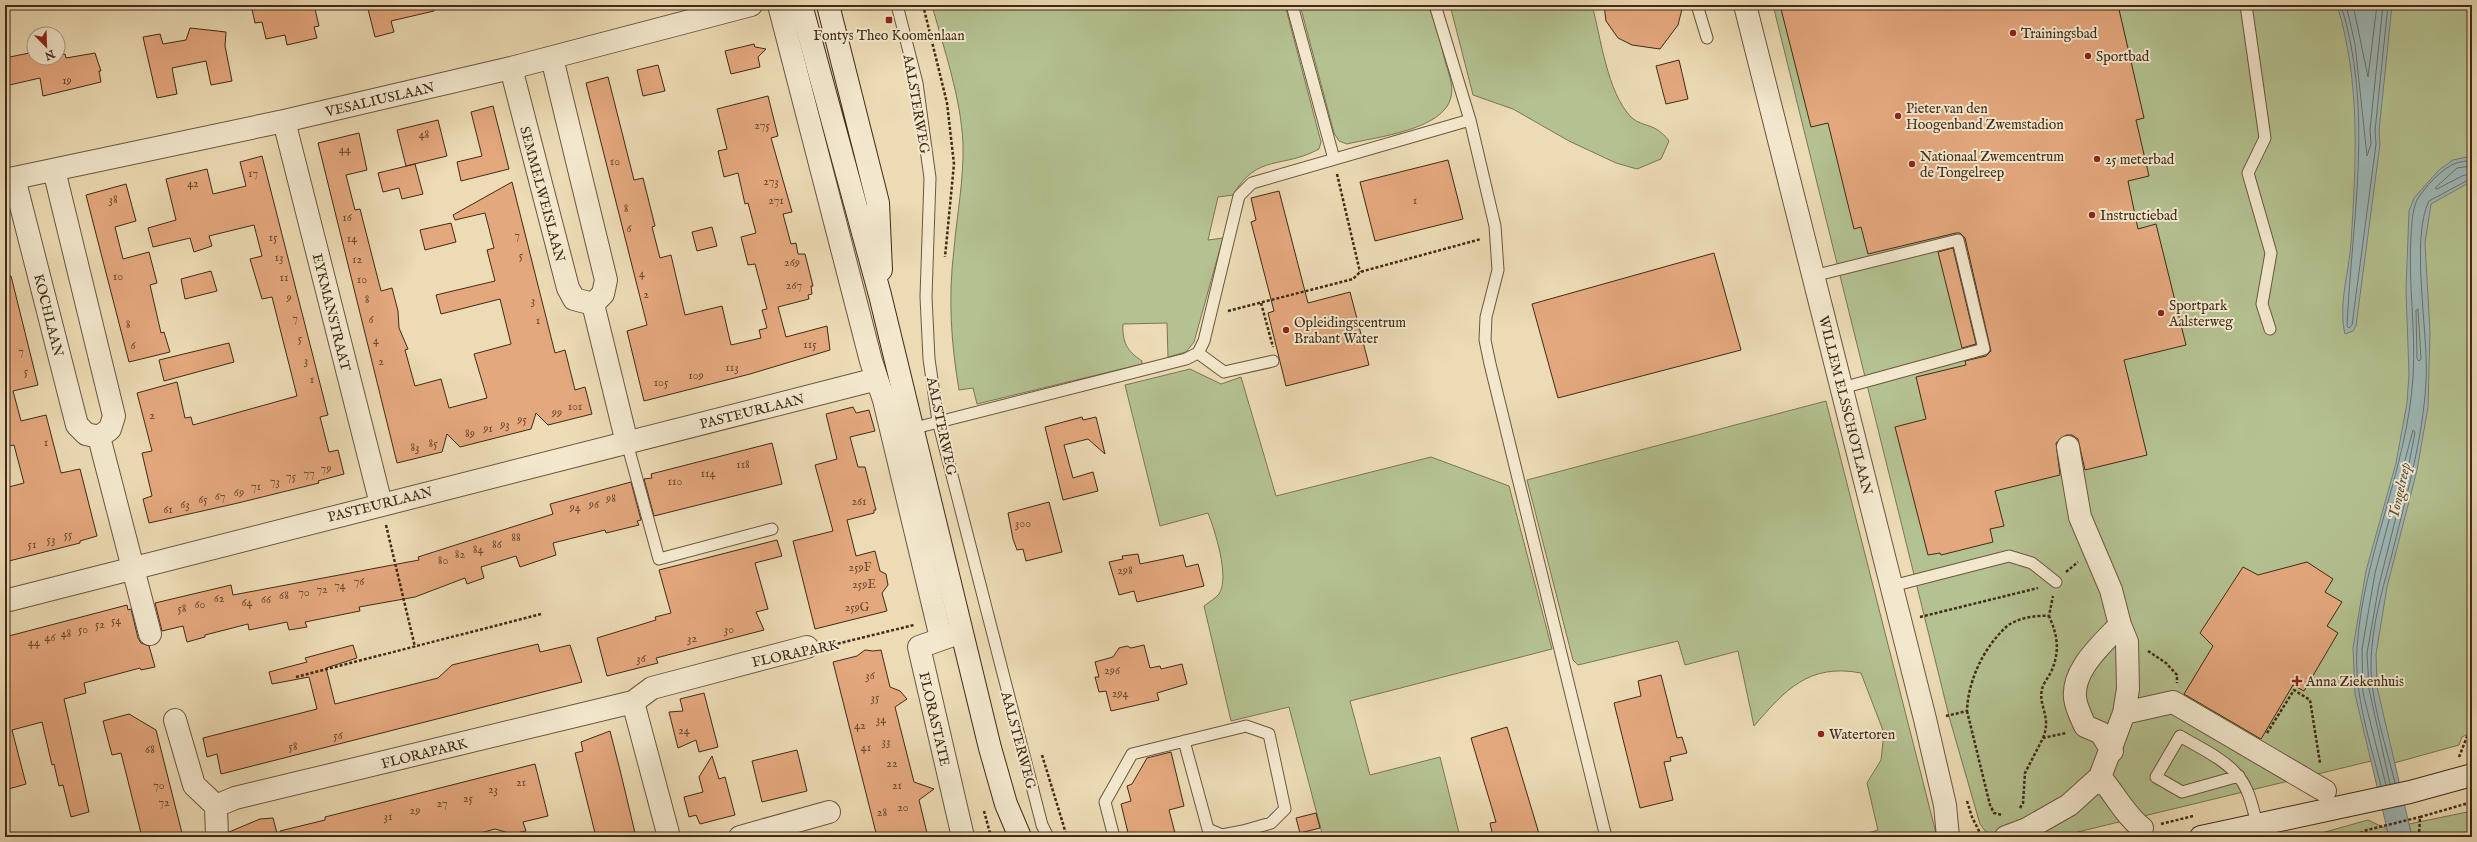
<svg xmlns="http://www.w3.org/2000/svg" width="2477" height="842" font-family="'IM FELL English',serif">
  <rect width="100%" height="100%" fill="#ecdbb4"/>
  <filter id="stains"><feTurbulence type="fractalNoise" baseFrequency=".005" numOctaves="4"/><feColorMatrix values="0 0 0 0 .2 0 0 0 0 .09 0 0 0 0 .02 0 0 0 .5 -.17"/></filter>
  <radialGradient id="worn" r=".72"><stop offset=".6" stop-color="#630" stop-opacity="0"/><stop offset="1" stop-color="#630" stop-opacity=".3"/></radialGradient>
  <!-- green -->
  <path fill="#b4c190" stroke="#7a7654" d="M932,5H1285L1321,142L1319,149C1283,169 1257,153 1233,195L1218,197L1208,240L1223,238L1194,342L1186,352L1168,357L1167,323L1123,324C1122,342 1127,351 1142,361V364L977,404L973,388L959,390C951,342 948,298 954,249C957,214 964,179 963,144C961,97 944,50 932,5Z
    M1300,5H1427C1438,21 1440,42 1445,61C1448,72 1454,85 1451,97C1444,130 1376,137 1347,144L1339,141L1334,133Z
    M1450,5H1592C1601,38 1607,92 1631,117C1643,128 1655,122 1669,141L1661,159L1637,169L1616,163L1569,141L1513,109L1473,95Z
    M1773,5H2472V732L2462,737L2459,745L2394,763L2392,756L2057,837H1997L1986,832L1980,824L1950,720Z
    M1190,369L1221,384L1241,377L1276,496L1431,457L1509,486L1552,649L1350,701L1370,775L1440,757L1460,837H1323L1289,707L1231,721L1204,606C1209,602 1216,598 1219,594C1230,577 1215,531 1208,513L1160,526L1125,385Z
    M1826,401L1937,837H1855L1878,830L1867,783L1881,760L1884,733L1861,673C1809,663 1785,690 1754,726L1738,651L1685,665L1678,641L1578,665L1573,660L1527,480Z
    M2472,811V837H2412L2409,824Z
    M2368,820L2387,829L2389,837H2307Z"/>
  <!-- water -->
  <path fill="#9db8b8" stroke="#787f78" d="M2337,5H2392L2379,131L2380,144L2356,326L2353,331L2345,334C2338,305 2349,272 2351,243C2356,164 2361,82 2337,5Z
    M2472,156V181L2431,204L2425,243L2430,332L2428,407L2417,470L2387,587L2376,654L2377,687L2412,837H2389L2355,694L2353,648L2366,571L2396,463L2407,403L2409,374L2406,290L2409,211L2414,198L2439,170L2453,160Z"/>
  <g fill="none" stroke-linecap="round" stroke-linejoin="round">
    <!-- shore -->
    <path stroke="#6f7168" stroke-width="1" d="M2341,5C2374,111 2352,218 2347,326L2349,328L2352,325L2376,144L2375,131L2388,5
      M2346,5L2355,44L2367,156L2371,144L2370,130L2383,5
      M2353,5L2368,77L2377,5
      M2472,166L2457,168L2435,188L2437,189L2462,176L2472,173
      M2418,309L2421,359L2419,361L2417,359L2416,311Z
      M2395,783C2387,749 2372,705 2371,671C2370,633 2381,594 2391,558C2405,500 2423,441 2426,381C2429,335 2410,238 2429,201L2472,178
      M2386,785L2363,693L2362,649L2375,573L2413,430L2415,432L2408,469L2379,585L2367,653L2369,689L2390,784
      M2381,786C2370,741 2354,695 2357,648C2363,555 2407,470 2413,377C2416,330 2408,283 2411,236C2412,224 2412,211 2417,200C2424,188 2442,168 2456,163C2460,162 2467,161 2472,160"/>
  </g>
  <!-- building -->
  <path fill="#e4a87d" stroke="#412a19" d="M251,5H314L319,26L314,27L317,38L287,45L285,35L266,39L262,22L255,23Z
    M367,5H433L434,11L391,21L394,32L375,37Z
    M1604,5H1683L1678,25L1660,49L1632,45L1618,38L1606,21Z
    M1780,5H2118L2144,118L2136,120L2149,176L2128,181L2138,229L2156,224L2186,345L2124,360L2147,455L2085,470L2078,439L2072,435H2066L2056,443L2060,475L1995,491L2004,526L1990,529L1993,542L1941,555L1940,553L1928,555L1895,427L1926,419L1916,377L1966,365L1965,361L1986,356L1991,351L1965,238L1960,233H1956L1868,254L1861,227L1854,229L1828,123L1811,127Z
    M190,28L226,32L225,46L232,81L211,85L206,61L172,68L177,94L157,98L143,37L160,34L163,44L186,40Z
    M754,44L755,47L766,49L758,57L760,67L731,74L725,51Z
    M34,52V60L58,58V56L65,54L66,58L95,53L101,71H99L101,82L43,96L40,78L5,86V58Z
    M1679,60L1688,99L1666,104L1656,66Z
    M658,65L665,91L643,96L637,70Z
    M608,77L634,180L643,178L655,226L652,227L660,258L671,255L685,315L722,306L731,345L761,338L759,330L767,328L762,310L767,309L755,264L748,265L741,237L756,233L748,203L745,204L738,173L724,177L718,151L727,149L717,109L768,96L778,136L771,138L792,212L783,214L791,244L796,243L798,254H805L813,286H811L812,294L808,295L809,299L778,307L786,337L827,326L830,350L750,374L644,401L627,331L647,325L586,83Z
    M493,106L509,169L461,181L457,162L482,156L471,112Z
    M438,120L447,156L406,166L397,130Z
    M359,133L367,170L346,175L355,210L360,209L381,291L392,288L398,311L399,328L408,349L405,350L415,386L441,379L449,408L487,398L474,354L511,344L500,299L441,314L436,295L495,281L487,250L494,248L485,213L455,220L453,215L512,182L555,353L565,350L575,390L585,387L592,414L548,425L536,413L531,429L460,447L447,434L442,452L397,463L318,143Z
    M262,156L328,415L320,417L329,452L338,450L344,474L318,481L319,483L238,503L149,523L143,499L152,496L142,453L152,451L137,393L177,382L185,418L191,417L193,425L297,396L272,297L262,299L250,259L262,256L254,225L209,236L212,246L194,252L190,238L153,247L148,228L176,220L166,179L207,169L213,194L246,186L240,162Z
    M1448,160L1463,219L1375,241L1360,182Z
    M415,164L423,194L402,199L399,188L383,192L378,173Z
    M126,184L136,221L115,227L123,259L149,252L157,283L150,285L161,333L164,332L170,352L129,362L86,195Z
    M1279,191L1308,303L1350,292L1369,365L1286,386L1268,313L1274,311L1251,222L1256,220L1251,198Z
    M451,223L456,242L425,250L420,230Z
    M712,227L717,246L697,251L692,232Z
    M1953,248L1976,344L1962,348L1938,252Z
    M1714,253L1741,350L1558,398L1532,304Z
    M211,271L217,291L185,299L181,279Z
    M11,276L38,385L13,391L21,421L46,415L61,473L80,469L97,536L80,541V543L5,562V488L24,483L14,445L9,446L5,432V277Z
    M229,343L234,362L164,381L159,360Z
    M853,407L856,413L869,410L875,431L850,437L858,467H865L876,510H874V513L847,520L856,556L875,551L880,571L886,574L888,585L882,593L887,611L815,629L793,541L833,531L815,465L837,459L826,414Z
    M1082,417L1083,420L1096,417L1105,454L1088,439L1064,445L1073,478L1093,472L1098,491L1063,500L1045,427Z
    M772,443L782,484L654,516L644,479L652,478L651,474Z
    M631,482L641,520L637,521L639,525L606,533L605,530L553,543L556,555L520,567L516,556L481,567L484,578L467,584L465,578L415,597L359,607L360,611L305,622L307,627L289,630L287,622L249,630L248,624L205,635V637L187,642L183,626L162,631L155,603L231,585L233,595L419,560L418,557L553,514L550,504Z
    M1049,502L1062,552L1026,561L1023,549L1017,550L1013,539L1008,513Z
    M777,540L782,556L755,563L768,609L756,612L764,630L656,658L658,663L607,676L597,638L656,620L655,617L671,613L659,570Z
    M1138,554L1140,564L1183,555L1186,567L1198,564L1204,586L1137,602L1134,591L1119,595L1109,562L1123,559L1122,556Z
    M2307,562L2333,579L2325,592L2342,602L2327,626L2338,633L2304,691L2293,685L2261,739L2184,694L2213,646L2200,633L2243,567L2258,575Z
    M127,605L128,610L131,609L138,638L141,643L149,646L155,667L141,670L140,668L84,683L86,693L64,699L89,812L71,817L63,785L59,786L54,764L52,765L42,722L12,730L26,784L5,790V687L9,686L5,672V637Z
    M538,644L540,652L570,645L582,682L221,774L217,754L207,757L203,738L317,709L309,677L272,684L269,672L307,662L305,658L353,645L357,658L326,668L335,704L438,678L452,665Z
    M1144,645L1150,668L1160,666L1161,669L1182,664L1187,684L1157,693L1159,700L1111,711L1106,691L1099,692L1095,677H1099L1095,662L1113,657L1119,648L1127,646L1131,648Z
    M865,650L873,651L881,650L890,687L900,691L907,699L895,707L914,782L934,789L919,800L928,837H877L833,662L857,656Z
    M1661,675L1677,738L1682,737L1687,753L1670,757L1671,761L1664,762L1673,800L1640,808L1614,703L1641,696L1638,681Z
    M704,693L718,747L699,752L696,740L678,748L669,712L683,711L680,699Z
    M129,714L156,730L183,837H142L121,753L112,755L103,721Z
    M1507,727L1540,837H1493L1490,823L1496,822L1471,738Z
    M610,731L620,770L636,837H596L575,753L583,751L581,742Z
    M797,750L807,791L762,802L752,761Z
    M1171,752L1184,806L1169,810L1176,837H1129L1121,804L1131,801L1127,786L1132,784L1147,758Z
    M712,756L719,779L725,777L735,815L700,824L696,815L689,817L684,797L703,792L699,777Z
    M535,764L548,816L523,822L526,831L512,834L495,829L466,837H281L280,831L325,820V817Z
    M1316,813L1320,828L1300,833L1296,818Z
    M273,818L278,837H229V832L260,819Z"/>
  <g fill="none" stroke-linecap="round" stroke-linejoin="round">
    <defs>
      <path id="lane" d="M897,5L917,83L930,178L926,297L929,359L938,421L1042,825L1048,837
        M1292,5L1334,159
        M1435,5L1470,120L1495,226L1498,270L1486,317L1485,340L1490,364L1606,837
        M1697,5L1707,38
        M2246,5L2265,138L2248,173L2271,253L2262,304L2270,329
        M1813,276L1958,240L1984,349L1842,388
        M1198,353L1224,372L1273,361
        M911,429L1186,359L1198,353L1204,341L1239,196L1252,183L1470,120
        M627,443L659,559L772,529
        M1892,586L2009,556L2032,563L2056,582
        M2239,776L2182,792L2156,777L2180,736C2198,747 2225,759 2238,776C2249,788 2253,809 2257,824
        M1114,837L1105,802L1132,754L1246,726L1269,734L1285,809L1271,823L1243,831L1222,835L1208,829L1184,741"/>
      <path id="street" d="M779,5L871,361L884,400L941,638
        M1745,5L1925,719L1945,805L1948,837
        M552,58L606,280L603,294L593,304
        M511,68L568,288L574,299L593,304
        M284,121L381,504
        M54,170L114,416L110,429L99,437
        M14,178L77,425L86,434L99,437
        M5,180L284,121L511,68L751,5
        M593,304L627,443
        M99,437L150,634
        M2068,447L2080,517L2111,590L2120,625L2127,642L2128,689L2124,713
        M5,601L877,379
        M956,634L919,647L963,837
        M633,702L669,837
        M175,720L194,785L216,806L217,837
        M2112,751L2101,733L2085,726C2082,719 2078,711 2076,703C2068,673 2102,644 2120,625
        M2100,777C2115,794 2125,815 2142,828
        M216,806L235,798L633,702L652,688L807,647
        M740,837L829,812
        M2006,837L2027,829L2069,805L2100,777L2124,713L2173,702L2325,791"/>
      <path id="secondary" d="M801,5L880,295L990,748L1006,804L1020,837
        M828,5L878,203L881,270
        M2201,837L2410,792L2472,775"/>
    </defs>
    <!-- lane casing -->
    <use href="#lane" stroke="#6c5640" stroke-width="13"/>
    <!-- street casing -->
    <use href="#street" stroke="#6c5640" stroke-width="24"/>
    <!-- secondary casing -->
    <use href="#secondary" stroke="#412a19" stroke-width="24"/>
    <!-- path -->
    <path stroke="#412a19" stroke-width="2.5" stroke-dasharray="3 2" stroke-linecap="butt" d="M923,5L947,103L954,164L945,257
      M1337,174L1360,272
      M1261,303L1273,347
      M1228,311L1353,279L1360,272L1481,239
      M386,525L415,647
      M2066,572L2078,562
      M1920,617L2038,588
      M828,646L914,625
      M2148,651L2166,663L2177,675V683
      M296,677L541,614
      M1967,711L1990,805L1994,813L2002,815
      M1946,716L1967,711C1968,681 1983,649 2005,628C2015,618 2036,615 2049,616L2053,596
      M2267,733L2294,690L2310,700L2320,763
      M2043,738C2052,716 2038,707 2042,689C2043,684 2048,678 2051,672C2060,652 2058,636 2049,616
      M1042,755L1067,837
      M2459,757L2472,724
      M1967,801L1972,817L1982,837
      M2020,808L2023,803L2025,773L2043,738L2066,733
      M984,811L991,837
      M2161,824L2193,816
      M2106,837L2117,834
      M2351,837L2367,830L2420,817
      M2419,837L2420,817L2472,802"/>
    <!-- lane -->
    <use href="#lane" stroke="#f3e8ce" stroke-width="11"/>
    <!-- street -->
    <use href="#street" stroke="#f3e8ce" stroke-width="22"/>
    <!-- secondary -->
    <use href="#secondary" stroke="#f3e8ce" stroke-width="22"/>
  </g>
  <!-- markers -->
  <g fill="#8f2418" stroke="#f3e8ce" stroke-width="1.5">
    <rect x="885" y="16" width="8" height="8" rx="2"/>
    <circle cx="2013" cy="33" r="4"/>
    <circle cx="2088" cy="56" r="4"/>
    <circle cx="1898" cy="116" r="4"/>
    <circle cx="2097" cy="159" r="4"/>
    <circle cx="1912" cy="164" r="4"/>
    <circle cx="2092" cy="215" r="4"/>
    <circle cx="2161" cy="313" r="4"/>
    <circle cx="1286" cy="330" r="4"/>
    <path d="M2295 675h4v4h4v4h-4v4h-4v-4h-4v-4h4z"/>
    <circle cx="1821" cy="734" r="4"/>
  </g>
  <g text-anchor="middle" stroke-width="4" stroke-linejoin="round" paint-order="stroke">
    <!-- number labels -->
    <g font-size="12" fill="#6a4a32">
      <text x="67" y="84">19</text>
      <text x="762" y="129">275</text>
      <text x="424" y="138">48</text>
      <text x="345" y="153">44</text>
      <text x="615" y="165">10</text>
      <text x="253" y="177">17</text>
      <text x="771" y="185">273</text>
      <text x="193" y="187">42</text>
      <text x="113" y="203">38</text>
      <text x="776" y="204">271</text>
      <text x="1415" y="204">1</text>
      <text x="626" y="212">8</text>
      <text x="347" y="221">16</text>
      <text x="629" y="232">6</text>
      <text x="517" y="239">7</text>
      <text x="273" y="241">15</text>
      <text x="352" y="242">14</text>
      <text x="521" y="259">5</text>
      <text x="279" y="261">13</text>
      <text x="357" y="263">12</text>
      <text x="792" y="266">269</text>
      <text x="642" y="277">4</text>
      <text x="118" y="280">10</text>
      <text x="284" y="281">11</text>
      <text x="362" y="283">10</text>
      <text x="794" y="289">267</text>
      <text x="646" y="298">2</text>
      <text x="289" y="301">9</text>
      <text x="367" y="303">8</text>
      <text x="533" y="304">3</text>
      <text x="295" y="322">7</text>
      <text x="371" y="323">6</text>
      <text x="538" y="324">1</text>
      <text x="128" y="328">8</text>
      <text x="300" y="342">5</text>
      <text x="376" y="344">4</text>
      <text x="810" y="348">115</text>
      <text x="133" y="349">6</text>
      <text x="21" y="355">7</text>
      <text x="306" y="364">3</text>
      <text x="381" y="365">2</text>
      <text x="732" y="371">113</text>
      <text x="26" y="375">5</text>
      <text x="696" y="379">109</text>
      <text x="312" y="383">1</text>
      <text x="661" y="386">105</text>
      <text x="575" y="410">101</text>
      <text x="557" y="416">99</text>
      <text x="152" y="419">2</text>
      <text x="522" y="423">95</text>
      <text x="505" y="428">93</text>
      <text x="488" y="432">91</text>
      <text x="470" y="437">89</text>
      <text x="46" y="446">1</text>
      <text x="433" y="447">85</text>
      <text x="415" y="451">83</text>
      <text x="743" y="468">118</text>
      <text x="326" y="472">79</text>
      <text x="309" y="477">77</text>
      <text x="708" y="477">114</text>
      <text x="291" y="480">75</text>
      <text x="275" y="485">73</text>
      <text x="675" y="485">110</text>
      <text x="256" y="490">71</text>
      <text x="239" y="496">69</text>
      <text x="220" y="500">67</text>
      <text x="611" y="502">98</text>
      <text x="203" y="503">65</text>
      <text x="859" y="505">261</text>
      <text x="185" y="508">63</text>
      <text x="594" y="508">96</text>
      <text x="575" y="511">94</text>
      <text x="168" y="513">61</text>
      <text x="1023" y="527">300</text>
      <text x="68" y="538">55</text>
      <text x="516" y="541">88</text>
      <text x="51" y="543">53</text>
      <text x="32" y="548">51</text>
      <text x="497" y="548">86</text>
      <text x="478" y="553">84</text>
      <text x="460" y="558">82</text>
      <text x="443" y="564">80</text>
      <text x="860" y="571">259F</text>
      <text x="1125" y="574">298</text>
      <text x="359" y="585">76</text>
      <text x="864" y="588">259E</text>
      <text x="340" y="589">74</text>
      <text x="322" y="593">72</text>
      <text x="304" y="596">70</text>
      <text x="284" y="599">68</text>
      <text x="219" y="602">62</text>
      <text x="266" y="603">66</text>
      <text x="247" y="606">64</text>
      <text x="200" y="608">60</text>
      <text x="857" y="611">259G</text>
      <text x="182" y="612">58</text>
      <text x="116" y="624">54</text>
      <text x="100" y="628">52</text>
      <text x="83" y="633">50</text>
      <text x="729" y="633">30</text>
      <text x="66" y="637">48</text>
      <text x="50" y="641">46</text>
      <text x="692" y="642">32</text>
      <text x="34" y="646">44</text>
      <text x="641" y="662">36</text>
      <text x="1112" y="674">296</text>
      <text x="870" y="679">36</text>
      <text x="1120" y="697">294</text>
      <text x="875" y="701">35</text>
      <text x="881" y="723">34</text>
      <text x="860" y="729">42</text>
      <text x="684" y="734">24</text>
      <text x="338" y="739">56</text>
      <text x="886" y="745">33</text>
      <text x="293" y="750">58</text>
      <text x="866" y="751">41</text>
      <text x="150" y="753">68</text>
      <text x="892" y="767">22</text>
      <text x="521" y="786">21</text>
      <text x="159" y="789">70</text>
      <text x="897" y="789">21</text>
      <text x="493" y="793">23</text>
      <text x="468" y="802">25</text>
      <text x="164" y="806">72</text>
      <text x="442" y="807">27</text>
      <text x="903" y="811">20</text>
      <text x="415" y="814">29</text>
      <text x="882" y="816">28</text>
      <text x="388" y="820">31</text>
    </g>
    <!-- poi labels -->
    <g font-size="14" fill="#412a19" stroke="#f3e8ce" text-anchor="start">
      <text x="2021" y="38">Trainingsbad</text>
      <text x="889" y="40" text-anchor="middle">Fontys Theo Koomenlaan</text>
      <text x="2096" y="61">Sportbad</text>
      <text x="1906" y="113">Pieter van den<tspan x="1906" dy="16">Hoogenband Zwemstadion</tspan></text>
      <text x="1920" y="161">Nationaal Zwemcentrum<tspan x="1920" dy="16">de Tongelreep</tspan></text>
      <text x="2105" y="164">25 meterbad</text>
      <text x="2100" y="220">Instructiebad</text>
      <text x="2169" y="310">Sportpark<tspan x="2169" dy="16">Aalsterweg</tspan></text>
      <text x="1294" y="327">Opleidingscentrum<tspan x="1294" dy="16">Brabant Water</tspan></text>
      <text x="2306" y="686">Anna Ziekenhuis</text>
      <text x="1829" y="739">Watertoren</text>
    </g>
    <!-- street labels -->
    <g font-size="14" fill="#412a19" stroke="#f3e8ce">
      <text transform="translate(380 99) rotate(-13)" y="5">VESALIUSLAAN</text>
      <text transform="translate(917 104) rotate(80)" y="5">AALSTERWEG</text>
      <text transform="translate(543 194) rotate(75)" y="5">SEMMELWEISLAAN</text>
      <text transform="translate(332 312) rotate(76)" y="5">EYKMANSTRAAT</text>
      <text transform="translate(49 315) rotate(76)" y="5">KOCHLAAN</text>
      <text transform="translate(1846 405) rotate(76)" y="5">WILLEM ELSSCHOTLAAN</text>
      <text transform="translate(752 411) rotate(-14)" y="5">PASTEURLAAN</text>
      <text transform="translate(942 426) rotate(78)" y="5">AALSTERWEG</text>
      <text transform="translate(380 504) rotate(-14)" y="5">PASTEURLAAN</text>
      <text transform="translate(795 653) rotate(-12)" y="5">FLORAPARK</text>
      <text transform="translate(935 719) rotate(77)" y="5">FLORASTATE</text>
      <text transform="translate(1019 740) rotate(75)" y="5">AALSTERWEG</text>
      <text transform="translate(424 753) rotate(-14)" y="5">FLORAPARK</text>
    </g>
    <!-- water labels -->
    <g font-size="15" font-style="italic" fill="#584e41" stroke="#f3e8ce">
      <text transform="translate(2399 491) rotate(-77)" y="5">Tongelreep</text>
    </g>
  </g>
  <!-- margin -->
  <rect width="2477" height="842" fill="none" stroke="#ecdbb4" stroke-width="20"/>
  <rect x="6" y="6" width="2465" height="830" fill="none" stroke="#412a19" stroke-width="2"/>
  <rect x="10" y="10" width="2457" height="822" fill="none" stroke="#412a19"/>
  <!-- north arrow -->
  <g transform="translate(46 46) rotate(157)"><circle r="19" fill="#f3e8ce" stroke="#ac9c86"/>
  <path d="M0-3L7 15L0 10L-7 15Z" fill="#8f2418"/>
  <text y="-6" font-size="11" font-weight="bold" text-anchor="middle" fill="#412a19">N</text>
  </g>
  <rect width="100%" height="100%" filter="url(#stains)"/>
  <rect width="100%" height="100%" fill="url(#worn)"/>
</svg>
